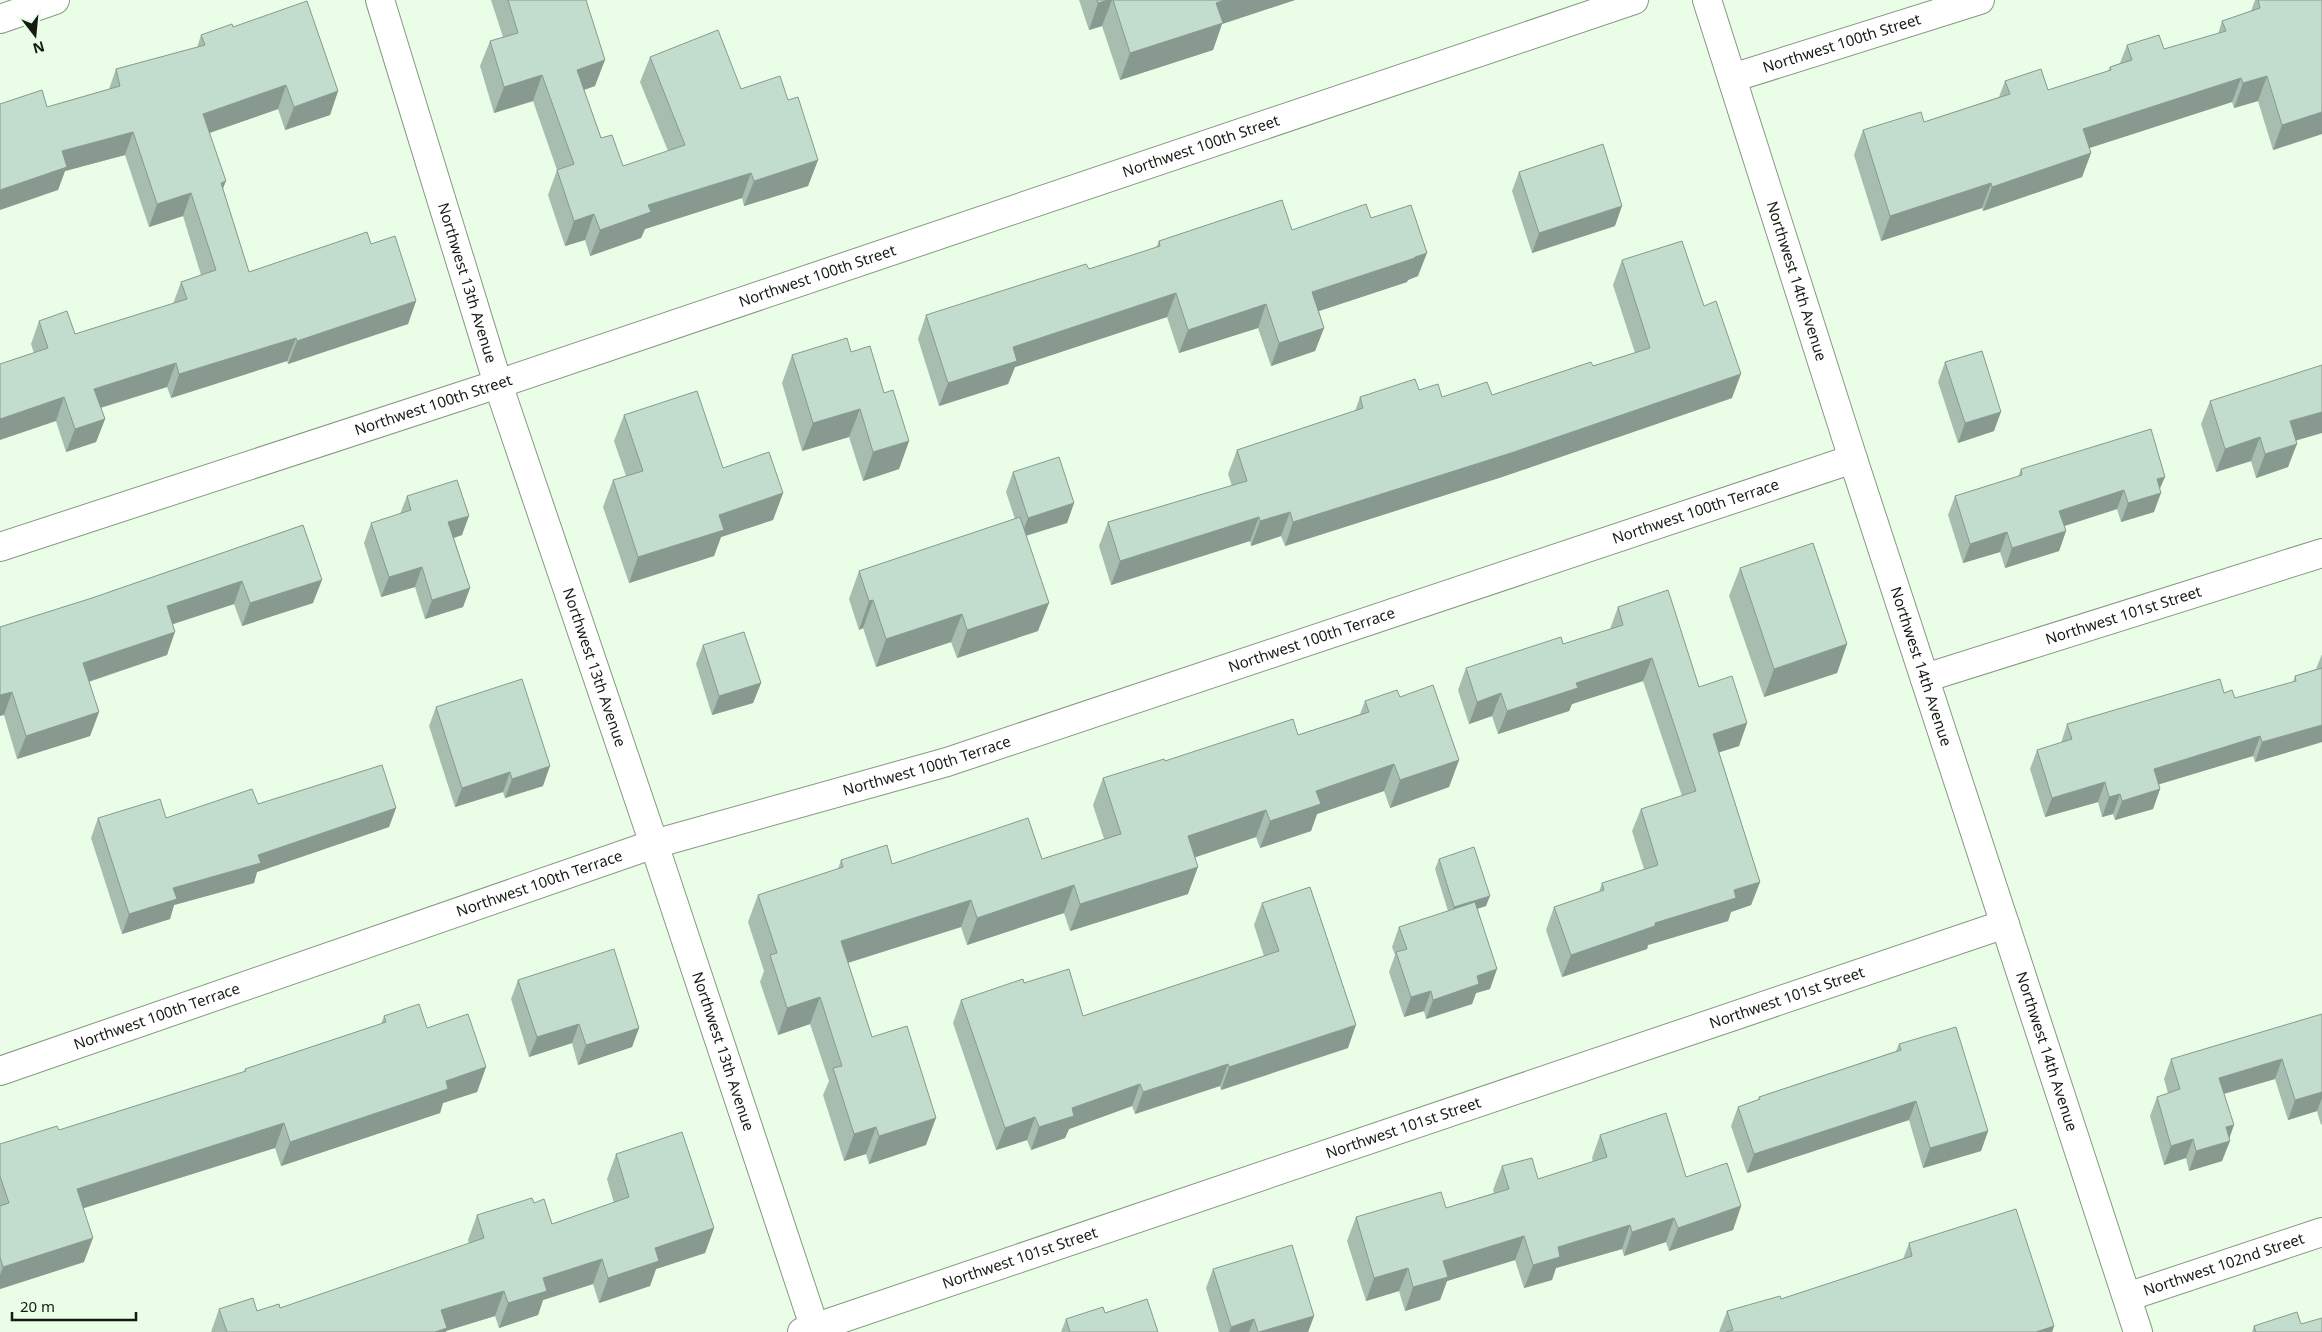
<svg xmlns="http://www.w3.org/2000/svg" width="2322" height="1332" font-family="'Noto Sans',sans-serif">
  <rect width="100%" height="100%" fill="#eafde7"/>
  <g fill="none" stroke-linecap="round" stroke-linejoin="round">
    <defs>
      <g id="minor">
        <path id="s1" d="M380,0L498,384L654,844L816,1332"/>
        <path id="s2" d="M1707,0L1853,459L2138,1332"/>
        <path d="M0,19L55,0"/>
        <path id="s3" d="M1732,78L1980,0"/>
        <path id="s4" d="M0,547L498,384L1634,0"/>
        <path id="s5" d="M1925,678L2322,553"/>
        <path id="s6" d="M0,1071L654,844L947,762L1853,459"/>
        <path id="s7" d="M2127,1297L2322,1232"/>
        <path id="s8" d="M802,1332L2005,924"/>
      </g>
    </defs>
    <!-- minor casing -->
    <use href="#minor" stroke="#879884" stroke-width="30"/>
    <!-- minor -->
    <use href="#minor" stroke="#fff" stroke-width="28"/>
  </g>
  <!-- wall -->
  <path fill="#a7bdb0" d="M491,0H586L595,86L584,90L601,138L623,166L668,151L640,82L650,57L741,89L788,100L818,160L808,186L744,206L742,198L645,229L641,238L590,256L585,240L565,246L548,195L557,170L533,101L494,113L480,66L490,41L503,37Z
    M1079,0H1295L1222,24L1213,50L1120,80L1102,26L1089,30Z
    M2255,0H2322V134L2273,150L2258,101L2234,108L2232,102L2089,148L2091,153L2082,177L1983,211L1982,208L1881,241L1854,155L1863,130L1924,122L1999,97L2005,81L2048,90L2108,71L2110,67L2120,63L2127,45L2164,49L2218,34L2222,21L2251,11Z
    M233,27L338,91L330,115L285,130L278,109L209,133L223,189L249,272L371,244L416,301L408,324L288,364L287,361L171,398L167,387L101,408L105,419L96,442L66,452L31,344L39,321L75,334L173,304L181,282L201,275L183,216L149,227L125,155L65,171L58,190L47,107L109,89L116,69L197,48L201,35Z
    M1519,172L1615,226L1532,253L1512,191Z
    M1371,218L1418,276L1408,280L1407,282L1319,311L1324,328L1315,351L1271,366L1258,328L1179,353L1167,317L1015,367L1008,384L939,406L918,339L926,315L1089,269L1156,248L1159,241L1292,230Z
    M1622,260L1732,398L1502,477L1285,546L1281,536L1251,546L1250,541L1111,585L1099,546L1108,522L1232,486L1228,474L1237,450L1355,411L1360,397L1419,390L1442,397L1492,395L1593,366L1635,353L1613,285Z
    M851,352L884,393L909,441L899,469L863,481L849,437L802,451L782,383L792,355Z
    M1945,362L1994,431L1958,443L1938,382Z
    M2210,401L2296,440L2288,467L2256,478L2251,461L2216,472L2201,424Z
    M624,415L723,468L783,493L773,520L721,537L714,556L629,583L603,507L613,480L626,476L614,441Z
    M2021,469L2160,489L2154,512L2121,522L2117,509L2064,526L2066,531L2059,551L2005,568L2000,552L1963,563L1948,515L1955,496L2018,477Z
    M1013,472L1074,503L1067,523L1026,536L1038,631L957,658L951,642L876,667L863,628L859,630L849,599L859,571L1015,519L1006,492Z
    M407,496L462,535L454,538L470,588L463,607L425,619L415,587L381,597L364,543L371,523L400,514Z
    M303,525L313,603L242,626L234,604L173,624L167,655L89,682L99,712L90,736L17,759L4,715L0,627L92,598Z
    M1740,568L1847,644L1837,673L1764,697L1729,596Z
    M1618,607L1699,687L1747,723L1739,746L1719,752L1760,882L1751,905L1731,912L1728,921L1648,945L1647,949L1562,977L1546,930L1554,907L1599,892L1602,883L1644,869L1632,831L1641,809L1682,796L1643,681L1572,704L1569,711L1498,734L1492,716L1469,724L1458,690L1466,668L1563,644L1610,629Z
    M703,645L761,683L753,703L712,715L696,664Z
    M2322,654V742L2255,762L2253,756L2159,784L2160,789L2153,809L2115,820L2113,814L2102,817L2098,802L2045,817L2030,769L2037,750L2061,743L2067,724L2224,693L2235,698L2293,682L2295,676L2316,669Z
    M1400,697L1459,760L1449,787L1390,808L1384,791L1317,814L1311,831L1260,848L1256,837L1195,857L1188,894L1070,931L1064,913L967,945L961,927L848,963L872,1037L926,1145L869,1164L866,1154L844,1161L823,1095L829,1081L810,1024L778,1035L760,982L764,971L748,922L758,895L838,869L841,860L892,864L1042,859L1104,839L1093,805L1103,778L1165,761L1298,735L1360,714L1365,701Z
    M436,707L543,786L505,798L503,792L455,807L429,726Z
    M258,804L396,808L389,827L257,872L254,883L174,905L170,919L122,934L91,838L98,818H166Z
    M1439,859L1486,906L1477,909L1490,989L1476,993L1472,1004L1426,1019L1424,1011L1404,1017L1389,972L1395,955L1392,947L1399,927L1448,911L1435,869Z
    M1262,903L1348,1048L1221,1090L1220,1086L1135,1114L1132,1106L1069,1129L1065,1138L1031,1150L1027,1140L996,1150L953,1023L961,1000L1024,983L1083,1016L1264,956L1254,925Z
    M518,980L639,1028L632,1047L578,1065L572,1043L529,1057L511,999Z
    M2322,1014V1124L2321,1125L2317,1111L2288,1120L2275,1079L2224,1094L2229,1139L2222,1161L2189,1171L2186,1158L2164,1165L2150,1116L2157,1097L2168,1093L2164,1079L2171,1059Z
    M384,1016L427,1028L486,1067L477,1092L443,1103L440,1113L281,1166L275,1148L84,1208V1262L0,1289V1144L59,1130L244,1072L245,1069L381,1024Z
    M1899,1044L1988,1131L1981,1151L1923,1168L1909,1120L1747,1173L1731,1126L1738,1107L1758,1100L1759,1097L1896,1051Z
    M1600,1135L1686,1177L1741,1206L1733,1230L1669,1251L1666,1242L1624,1256L1622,1249L1556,1268L1552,1280L1524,1288L1515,1260L1447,1281L1440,1300L1405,1311L1399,1291L1366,1301L1347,1241L1356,1217L1446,1208L1494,1193L1493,1190L1502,1166L1538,1179L1593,1162L1592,1158Z
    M616,1154L714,1228L705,1253L656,1269L650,1286L599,1303L593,1284L543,1300L538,1315L499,1328L495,1316L446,1331V1332H211L219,1309L257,1311L280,1308L469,1244L468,1240L477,1215L534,1203L552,1224L614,1203L607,1179Z
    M1909,1243L2054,1326L2052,1332H1719L1727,1311L1781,1299L1903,1259Z
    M1213,1269L1314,1316L1308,1332H1219L1206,1288Z
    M1105,1313L1158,1332H1061L1066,1319Z
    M2301,1324L2322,1332H2252L2254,1326Z"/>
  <!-- shaded-wall -->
  <path fill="#889a90" d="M1108,0H1112L1102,26L1089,30L1098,3Z
    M1224,0H1295L1222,24L1213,50L1120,80L1130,53L1216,3Z
    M605,60L595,86L568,95L577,70Z
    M542,75L533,101L494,113L504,87Z
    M2267,76L2258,101L2234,108L2243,83Z
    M2241,78L2232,102L2074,153L2083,129Z
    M286,85L278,109L195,138L203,114Z
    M338,91L330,115L285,130L294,107Z
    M2322,112V134L2273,150L2282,125Z
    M133,132L125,155L65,171L58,190L0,210V190L62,151Z
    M2091,153L2082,177L1983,211L1992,187Z
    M818,160L808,186L744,206L754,181Z
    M751,173L742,198L645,229L641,238L590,256L600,230L648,205Z
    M226,181L217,204L221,183Z
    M1991,183L1982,208L1881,241L1890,216Z
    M191,193L183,216L149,227L157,204Z
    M1622,206L1615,226L1532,253L1539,233Z
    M594,214L585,240L565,246L574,221Z
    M1427,253L1418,276L1408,280L1407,282L1304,316L1312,292Z
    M1176,293L1167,317L1015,367L1008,384L939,406L948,383L1013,347Z
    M416,301L408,324L288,364L297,341Z
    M1266,304L1258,328L1179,353L1188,330Z
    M1324,328L1315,351L1271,366L1279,343Z
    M296,338L287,361L171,398L179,374Z
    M176,363L167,387L86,412L94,389Z
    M1741,374L1732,398L1502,477L1285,546L1293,522Z
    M64,397L56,421L0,440V419Z
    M860,409L849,437L802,451L813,423Z
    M2001,412L1994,431L1958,443L1965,423Z
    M2322,412V433L2281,445L2290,421Z
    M105,419L96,442L66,452L75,429Z
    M2260,437L2251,461L2216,472L2225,449Z
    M909,441L899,469L863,481L873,452Z
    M2297,444L2288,467L2256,478L2265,454Z
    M2165,477L2158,493H2161L2154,512L2121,522L2128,503L2157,479Z
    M2124,490L2117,509L2052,530L2059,511Z
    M783,493L773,520L721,537L714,556L629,583L638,557L719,515Z
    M1074,503L1067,523L1021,537L1028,518Z
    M1290,512L1281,536L1251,546L1260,521Z
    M469,516L462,535L441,542L448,522Z
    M1259,517L1250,541L1111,585L1120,561Z
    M2066,531L2059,551L2005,568L2012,548Z
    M2007,532L2000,552L1963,563L1970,544Z
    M422,567L415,587L381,597L389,577Z
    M322,580L313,603L242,626L250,603Z
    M242,581L234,604L158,629L167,606Z
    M470,588L463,607L425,619L432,600Z
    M873,600L863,628L859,630L869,601Z
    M1049,603L1038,631L957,658L967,630Z
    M962,614L951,642L876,667L886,639Z
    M175,632L167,655L75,686L83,663Z
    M1847,644L1837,673L1764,697L1774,669Z
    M1652,658L1643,681L1572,704L1569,711L1498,734L1507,711L1576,683Z
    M761,683L753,703L712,715L719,696Z
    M12,692L4,715L0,716V695Z
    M1501,693L1492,716L1469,724L1477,702Z
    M99,712L90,736L17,759L26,736Z
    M1747,723L1739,746L1705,757L1713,734Z
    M2322,725V742L2255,762L2262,742Z
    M2260,736L2253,756L2147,788L2154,769Z
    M1459,760L1449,787L1390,808L1400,780Z
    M1394,764L1384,791L1317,814L1311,831L1260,848L1270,821L1316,791Z
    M550,766L543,786L505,798L512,779Z
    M510,772L503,792L455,807L462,788Z
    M2105,782L2098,802L2045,817L2052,798Z
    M2160,789L2153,809L2115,820L2122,801Z
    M2120,794L2113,814L2102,817L2109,797Z
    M396,808L389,827L257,872L254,883L174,905L170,919L122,934L129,914L173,888L258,855Z
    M1266,810L1256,837L1178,863L1188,836Z
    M1198,867L1188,894L1070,931L1080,904Z
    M1760,882L1751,905L1731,912L1728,921L1648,945L1647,949L1562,977L1571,955L1655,923L1734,890Z
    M1074,885L1064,913L967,945L977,918Z
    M1490,896L1486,906L1450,917L1454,907Z
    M971,900L961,927L831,968L841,941Z
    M1497,969L1490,989L1476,993L1472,1004L1426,1019L1433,1000L1477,976Z
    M1431,991L1424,1011L1404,1017L1411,997Z
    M820,997L810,1024L778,1035L787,1008Z
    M579,1024L572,1043L529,1057L537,1037Z
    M1356,1025L1348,1048L1221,1090L1229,1067Z
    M639,1028L632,1047L578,1065L586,1045Z
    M2282,1059L2275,1079L2212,1097L2219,1078Z
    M1228,1064L1220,1086L1135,1114L1143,1092Z
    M486,1067L477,1092L443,1103L440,1113L281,1166L290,1142L446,1081Z
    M1140,1084L1132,1106L1069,1129L1065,1138L1031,1150L1039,1127L1072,1108Z
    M2322,1092V1098L2317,1111L2288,1120L2295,1100Z
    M1916,1101L1909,1120L1747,1173L1754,1154Z
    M1035,1117L1027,1140L996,1150L1005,1128Z
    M936,1118L926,1145L869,1164L879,1136Z
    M284,1123L275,1148L68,1213L77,1189Z
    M2234,1125L2228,1142L2230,1141L2222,1161L2189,1171L2196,1151L2226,1127Z
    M876,1127L866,1154L844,1161L854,1134Z
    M1988,1131L1981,1151L1923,1168L1930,1148Z
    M2193,1139L2186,1158L2164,1165L2171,1146Z
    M1741,1206L1733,1230L1669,1251L1678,1228Z
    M1674,1218L1666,1242L1624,1256L1632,1232Z
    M1630,1225L1622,1249L1556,1268L1552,1280L1524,1288L1533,1265L1558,1247Z
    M714,1228L705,1253L656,1269L650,1286L599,1303L608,1278L655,1248Z
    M1524,1236L1515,1260L1447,1281L1440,1300L1405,1311L1413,1287L1443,1261Z
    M93,1238L84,1262L0,1289V1275L3,1267Z
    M602,1259L593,1284L543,1300L538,1315L499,1328L508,1303L543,1278Z
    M1408,1268L1399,1291L1366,1301L1374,1278Z
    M504,1291L495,1316L446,1331V1332H433L441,1310Z
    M1314,1316L1308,1332H1259Z
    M1254,1319L1249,1332H1229L1231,1327Z
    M2054,1326L2052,1332H2036Z"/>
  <!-- building -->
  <path fill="#c2dccd" stroke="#889a90" d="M508,0H586L605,60L577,70L601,138L612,135L623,166L685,145L650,57L718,30L741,89L780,76L788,100L798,97L818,160L754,181L751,173L648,205L651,212L600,230L594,214L574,221L557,170L574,164L542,75L504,87L490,41L518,33Z
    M1097,0H1108L1098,3Z
    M1113,0H1224L1216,3L1223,23L1130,53Z
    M2258,0H2322V112L2282,125L2267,76L2243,83L2241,78L2083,129L2091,153L1992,187L1991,183L1890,216L1863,130L1921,112L1924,122L2010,94L2005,81L2041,69L2048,90L2111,70L2110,67L2132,60L2127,45L2159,35L2164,49L2226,31L2222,21L2260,8Z
    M307,1L338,91L294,107L286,85L203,114L226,181L221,183L249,272L367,232L371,244L395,236L416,301L297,341L296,338L179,374L176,363L94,389L105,419L75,429L64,397L0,419V364L48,348L39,321L67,311L75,334L187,299L181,282L216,270L191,193L157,204L133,132L62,151L67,167L0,190V104L42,90L47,107L120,86L116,69L205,45L201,35L232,24L233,27Z
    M1603,144L1622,206L1539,233L1519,172Z
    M1282,200L1292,230L1366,204L1371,218L1411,205L1427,253L1415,257V258L1312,292L1324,328L1279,343L1266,304L1188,330L1176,293L1013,347L1017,361L948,383L926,315L1086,264L1089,269L1160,246L1159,241Z
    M1682,241L1704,306L1716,301L1741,374L1511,453L1293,522L1290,512L1260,521L1259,517L1120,561L1108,522L1247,481L1237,450L1363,408L1360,397L1415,379L1419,390L1438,384L1442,397L1487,382L1492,395L1591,362L1593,366L1650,348L1622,260Z
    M847,338L851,352L870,346L884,393L893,390L909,441L873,452L860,409L813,423L792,355Z
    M1982,351L2001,412L1965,423L1945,362Z
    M2322,365V412L2290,421L2297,444L2265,454L2260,437L2225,449L2210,401Z
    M697,391L723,468L769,452L783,493L719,515L724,530L638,557L613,480L643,471L624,415Z
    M2151,429L2165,477L2157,479L2161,493L2128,503L2124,490L2059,511L2066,531L2012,548L2007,532L1970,544L1955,496L2022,475L2021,469Z
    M1059,457L1074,503L1028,518L1013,472Z
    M457,480L469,516L448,522L470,588L432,600L422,567L389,577L371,523L411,510L407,496Z
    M1020,517L1049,603L967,630L962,614L886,639L873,600L869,601L859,571Z
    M303,525L322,580L250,603L242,581L167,606L175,632L83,663L99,712L26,736L12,692L0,695V627L92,598Z
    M1813,543L1847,644L1774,669L1740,568Z
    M1668,590L1699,687L1732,676L1747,723L1713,734L1760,882L1734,890L1736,898L1655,923V926L1571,955L1554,907L1604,890L1602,883L1658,865L1641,809L1696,791L1652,658L1576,683L1578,688L1507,711L1501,693L1477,702L1466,668L1561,637L1563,644L1623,625L1618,607Z
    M744,632L761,683L719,696L703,645Z
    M2322,668V725L2262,742L2260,736L2154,769L2160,789L2122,801L2120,794L2109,797L2105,782L2052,798L2037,750L2072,739L2067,724L2220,679L2224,693L2232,690L2235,698L2296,681L2295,676Z
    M522,679L550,766L512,779L510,772L462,788L436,707Z
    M1433,685L1459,760L1400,780L1394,764L1316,791L1321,804L1270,821L1266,810L1188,836L1198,867L1080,904L1074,885L977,918L971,900L841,941L872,1037L907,1026L936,1118L879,1136L876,1127L854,1134L833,1068L842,1066L820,997L787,1008L770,955L777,953L758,895L843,867L841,860L887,845L892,864L1028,818L1042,859L1121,834L1103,778L1164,759L1165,761L1293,719L1298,735L1369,712L1365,701L1397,690L1400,697Z
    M382,765L396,808L258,855L261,863L173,888L177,899L129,914L98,818L160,799L166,818L252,789L258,804Z
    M1474,847L1490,896L1454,907L1439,859Z
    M1310,887L1356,1025L1229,1067L1228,1064L1143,1092L1140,1084L1072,1108L1074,1116L1039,1127L1035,1117L1005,1128L961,1000L1023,979L1024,983L1069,969L1083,1016L1279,951L1262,903Z
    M1475,902L1497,969L1477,976L1479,984L1433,1000L1431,991L1411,997L1396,952L1407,949L1399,927Z
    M614,949L639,1028L586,1045L579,1024L537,1037L518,980Z
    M419,1004L427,1028L468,1014L486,1067L446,1081L448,1089L290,1142L284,1123L77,1189L93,1238L3,1267L0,1257V1206L9,1203L0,1176V1144L57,1126L59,1130L246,1071L245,1069L386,1022L384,1016Z
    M2322,1014V1092L2295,1100L2282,1059L2219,1078L2234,1125L2226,1127L2230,1141L2196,1151L2193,1139L2171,1146L2157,1097L2180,1089L2171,1059Z
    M1956,1027L1988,1131L1930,1148L1916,1101L1754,1154L1738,1107L1760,1099L1759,1097L1901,1050L1899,1044Z
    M1666,1113L1686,1177L1727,1163L1741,1206L1678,1228L1674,1218L1632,1232L1630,1225L1558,1247L1560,1257L1533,1265L1524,1236L1443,1261L1448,1277L1413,1287L1408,1268L1374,1278L1356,1217L1441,1192L1446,1208L1509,1189L1502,1166L1532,1158L1538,1179L1607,1157L1600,1135Z
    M682,1132L714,1228L655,1248L659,1261L608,1278L602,1259L543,1278L547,1291L508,1303L504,1291L441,1310L447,1328L435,1332H227L219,1309L253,1298L257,1311L279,1304L280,1308L484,1238L477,1215L532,1198L534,1203L544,1199L552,1224L629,1197L616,1154Z
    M2016,1209L2054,1326L2036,1332H1726L1733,1330L1727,1311L1780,1296L1781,1299L1912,1256L1909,1243Z
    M1292,1245L1314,1316L1259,1332H1258L1254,1319L1231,1327L1213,1269Z
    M1147,1299L1158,1332H1070L1066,1319L1103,1307L1105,1313Z
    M2297,1312L2301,1324L2322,1318V1332H2256L2254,1326Z"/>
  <g text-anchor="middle" stroke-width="4.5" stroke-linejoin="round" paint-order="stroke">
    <!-- street labels -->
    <g font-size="15" fill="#151b13" stroke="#eafde7">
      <text dy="5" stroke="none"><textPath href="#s3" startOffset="115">Northwest 100th Street</textPath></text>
      <text dy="5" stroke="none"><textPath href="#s4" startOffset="1266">Northwest 100th Street</textPath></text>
      <text dy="5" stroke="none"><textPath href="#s4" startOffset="861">Northwest 100th Street</textPath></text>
      <text dy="5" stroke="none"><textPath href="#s2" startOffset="295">Northwest 14th Avenue</textPath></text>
      <text dy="5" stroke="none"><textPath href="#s1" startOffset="296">Northwest 13th Avenue</textPath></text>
      <text dy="5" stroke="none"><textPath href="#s4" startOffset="456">Northwest 100th Street</textPath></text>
      <text dy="5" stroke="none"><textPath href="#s6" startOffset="1786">Northwest 100th Terrace</textPath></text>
      <text dy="5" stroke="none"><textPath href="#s5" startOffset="208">Northwest 101st Street</textPath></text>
      <text dy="5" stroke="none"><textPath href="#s6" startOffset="1381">Northwest 100th Terrace</textPath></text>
      <text dy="5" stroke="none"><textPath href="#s2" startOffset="700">Northwest 14th Avenue</textPath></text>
      <text dy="5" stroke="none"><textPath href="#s1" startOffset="701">Northwest 13th Avenue</textPath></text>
      <text dy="5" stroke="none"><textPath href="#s6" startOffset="976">Northwest 100th Terrace</textPath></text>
      <text dy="5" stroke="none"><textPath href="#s6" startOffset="571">Northwest 100th Terrace</textPath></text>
      <text dy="5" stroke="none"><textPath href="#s8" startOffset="1040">Northwest 101st Street</textPath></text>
      <text dy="5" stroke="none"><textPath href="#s6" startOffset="166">Northwest 100th Terrace</textPath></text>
      <text dy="5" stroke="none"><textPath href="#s1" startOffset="1106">Northwest 13th Avenue</textPath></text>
      <text dy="5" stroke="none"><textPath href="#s2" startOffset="1105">Northwest 14th Avenue</textPath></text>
      <text dy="5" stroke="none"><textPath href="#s8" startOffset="635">Northwest 101st Street</textPath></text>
      <text dy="5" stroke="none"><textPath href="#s8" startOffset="230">Northwest 101st Street</textPath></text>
      <text dy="5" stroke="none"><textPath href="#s7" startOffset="102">Northwest 102nd Street</textPath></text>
    </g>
  </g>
  <!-- north arrow -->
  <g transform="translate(35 35) rotate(164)" stroke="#eafde7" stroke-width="4" paint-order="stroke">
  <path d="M0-4L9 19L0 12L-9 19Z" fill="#151b13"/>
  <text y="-8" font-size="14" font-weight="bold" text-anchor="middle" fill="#151b13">N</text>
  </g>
  <!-- scale -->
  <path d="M12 1312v8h124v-8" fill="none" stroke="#151b13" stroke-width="2.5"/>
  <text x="20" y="1312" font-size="15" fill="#151b13" stroke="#eafde7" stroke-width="4" paint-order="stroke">20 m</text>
</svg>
